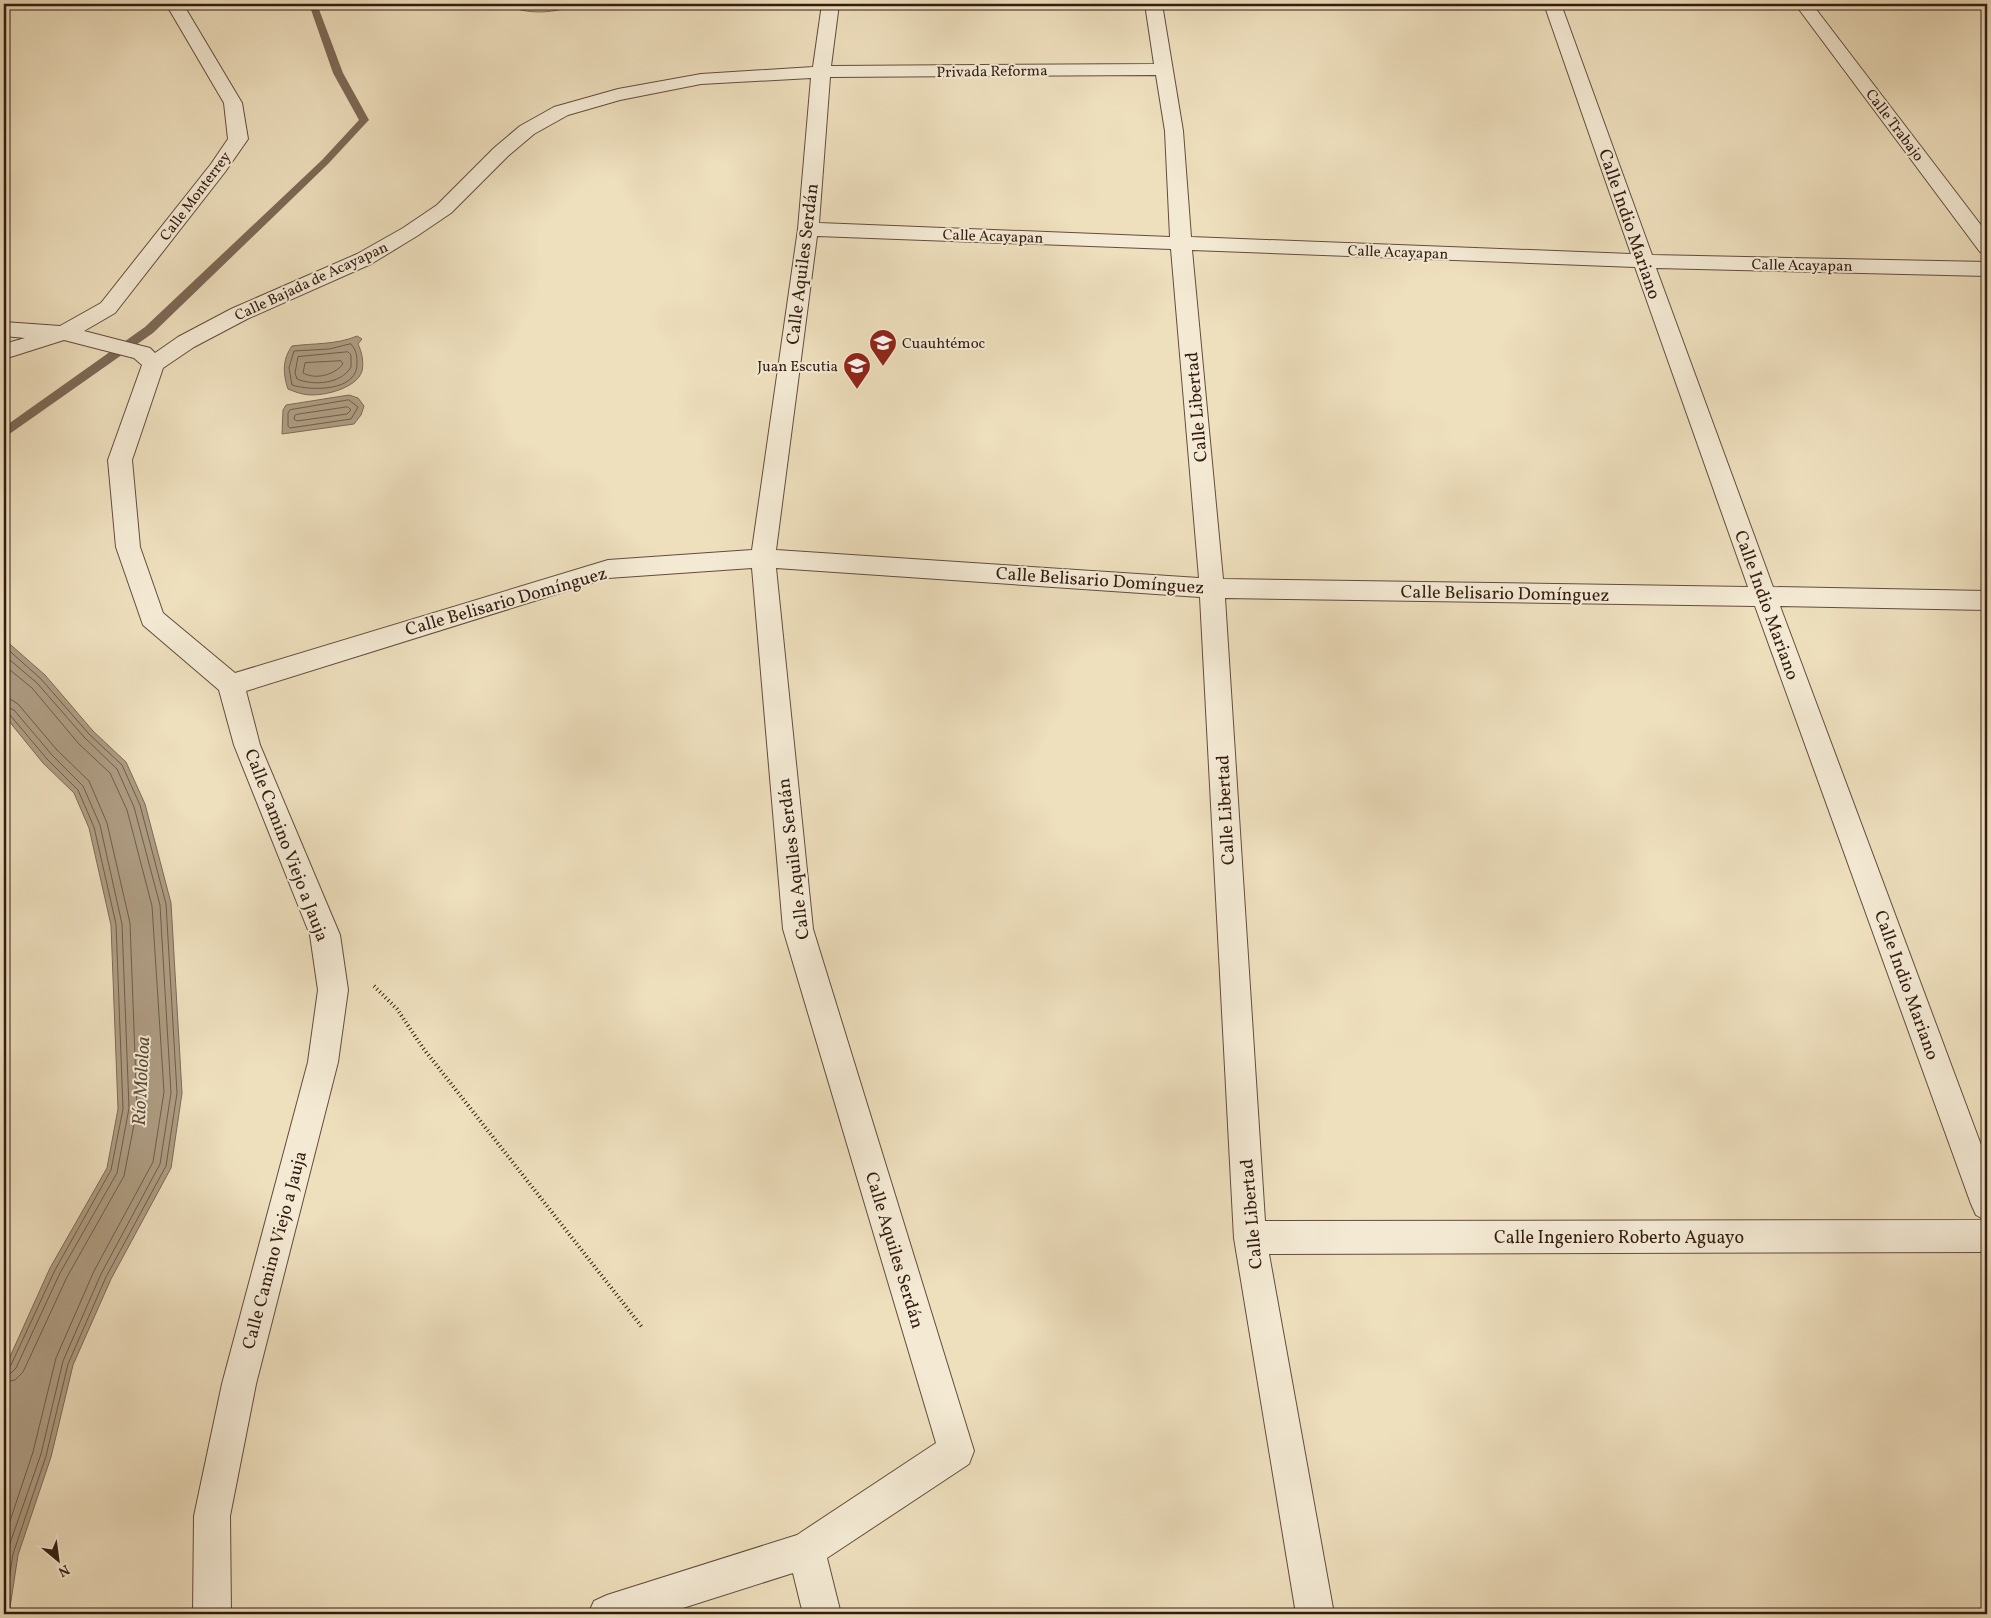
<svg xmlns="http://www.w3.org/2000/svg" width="1991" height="1618" font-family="Vollkorn,serif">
  <rect width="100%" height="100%" fill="#eedfbd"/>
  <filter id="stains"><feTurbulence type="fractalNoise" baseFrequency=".004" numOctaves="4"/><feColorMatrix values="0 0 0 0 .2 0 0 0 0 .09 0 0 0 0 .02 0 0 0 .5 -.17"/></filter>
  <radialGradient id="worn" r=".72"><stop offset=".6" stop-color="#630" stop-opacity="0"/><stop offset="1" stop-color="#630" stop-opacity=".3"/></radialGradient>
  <!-- green -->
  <path fill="#cebea0" stroke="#806d59" d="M505,4H579C556,13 527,16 505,4Z"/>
  <!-- water -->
  <path fill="#ae9d83" stroke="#7d6956" d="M357,336L362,339L358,344C362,352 364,363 362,371C357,389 319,398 303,394C298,393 293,391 288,389C283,374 282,360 292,346C314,343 336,345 357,336Z
    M349,395L358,398L364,406L361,415L354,424L282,434L283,410L286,405Z
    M4,639L45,675L93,731L126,762L145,804L171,903L182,1093L171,1168L111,1279L73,1365L51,1457L18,1555L9,1614H4V1370L50,1268L107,1168L118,1109L111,925L89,828L74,793L43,763L4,715Z"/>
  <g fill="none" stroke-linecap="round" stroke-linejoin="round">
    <!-- shore -->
    <path stroke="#705c4a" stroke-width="1" d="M351,344C356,350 357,355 357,362C359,392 311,391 292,385L289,368L294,351L329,349Z
      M348,352L351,355V367C341,384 314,386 297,379L295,373L298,357Z
      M341,361L343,364C334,375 316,380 303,373L305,363Z
      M349,400L358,407L351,419L290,428L288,426V413L290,410Z
      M348,407L351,410L347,414L297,421L294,419L295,415L299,414Z
      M4,646L41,679L89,734L122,765L140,805L166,904L177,1093L166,1166L106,1277L68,1364L46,1456L13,1554L4,1614
      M4,655L37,683L85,738L117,769L134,807L160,905L171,1093L160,1164L101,1274L63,1361L41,1454L7,1552L4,1573
      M4,665L32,688L79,744L110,773L127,810L152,906L164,1092L153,1162L94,1271L56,1358L33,1452L4,1539
      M4,699L12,700L18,704L57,750L89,781L107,823L130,923L137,1109L124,1176L67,1277L23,1372L15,1380L4,1382
      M4,706L14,710L52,755L83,786L100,825L122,924L129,1108L117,1173L60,1273L16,1368L11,1373L4,1375
      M4,713L10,715L47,759L78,790L94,827L116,924L123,1109L111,1170L55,1270L11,1365L4,1368"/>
    <!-- stream -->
    <path fill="#7d6956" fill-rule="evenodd" d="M309,4H317L343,73L369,120L367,122L328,164L153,333L8,435L4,436V427L145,327L322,160L359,120L333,73Z"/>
    <defs>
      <path id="street" d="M166,4H183L242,103L248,139L225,172L115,313L84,331L150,348L155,353L178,337L231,309L357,254L403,228L437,205L494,148L520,126L554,107L618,89L701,74L813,67L822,4H839L831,66L1154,64L1145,4H1162L1183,131L1191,237L1631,254L1544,4H1561L1652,255L1987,262V276L1656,268L1773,587L1987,591V610L1780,606L1987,1161V1252L1269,1254L1334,1614H1296L1234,1238L1200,597L776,568L813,929L974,1451L969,1464L827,1558L841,1614H803L793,1573L664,1614H588L594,1601L607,1595L797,1535L936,1443L783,929L752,568L608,578L246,691L260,745L340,935L348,990L338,1062L256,1384L230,1516L231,1614H193L194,1516L222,1384L308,1062L318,990L310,935L234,745L219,690L143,625L116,547L108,460L142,365L134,358L64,340L4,359V344L25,338L4,336V322L60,326L101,303L211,164L228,139L224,103ZM1156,75L1165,131L1170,237L819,223L830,77ZM811,78L798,229L752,550L608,560L235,673L163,613L140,547L132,460L163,368L194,347L247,319L371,264L417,236L451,213L508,156L534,134L568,115L620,100L701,84ZM817,236L1171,249L1199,578L776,550ZM1192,250L1635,267L1748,587L1223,579ZM1225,598L1755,606L1971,1204L1976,1215L1985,1220L1265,1221Z
        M1795,4H1812L1987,233V253L1980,252Z"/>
    </defs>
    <!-- street casing -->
    <use href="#street" stroke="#624d3d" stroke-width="2"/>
    <!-- path -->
    <path stroke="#331c12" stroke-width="4" stroke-dasharray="1 3" stroke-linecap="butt" d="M374,986L397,1009L423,1048L642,1327"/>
    <!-- street -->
    <use href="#street" fill="#f4ead4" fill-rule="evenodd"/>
  </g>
  <!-- icons -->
  <defs>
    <symbol id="school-pin" viewBox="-11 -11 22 30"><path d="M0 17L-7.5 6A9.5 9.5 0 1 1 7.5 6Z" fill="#8f2418" stroke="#f4ead4"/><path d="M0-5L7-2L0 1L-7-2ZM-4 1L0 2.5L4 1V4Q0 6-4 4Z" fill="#fff"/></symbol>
  </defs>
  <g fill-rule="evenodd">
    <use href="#school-pin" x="867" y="327" width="32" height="43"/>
    <use href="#school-pin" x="841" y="350" width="32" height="43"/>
  </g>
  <g text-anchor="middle" stroke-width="4" stroke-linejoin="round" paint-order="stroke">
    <!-- far-street labels -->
    <g font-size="15" fill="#331c12" stroke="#f4ead4">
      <text transform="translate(992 71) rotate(-1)" y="5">Privada Reforma</text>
      <text transform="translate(1895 125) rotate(53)" y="5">Calle Trabajo</text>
      <text transform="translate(195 196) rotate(-53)" y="5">Calle Monterrey</text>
      <text transform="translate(993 236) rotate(2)" y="5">Calle Acayapan</text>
      <text transform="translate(1398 252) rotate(2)" y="5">Calle Acayapan</text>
      <text transform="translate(1802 265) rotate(1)" y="5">Calle Acayapan</text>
      <text transform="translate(311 281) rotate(-25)" y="5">Calle Bajada de Acayapan</text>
    </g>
    <!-- far-poi labels -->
    <g font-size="15" fill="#331c12" stroke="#f4ead4" text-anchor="start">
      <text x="902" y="348">Cuauhtémoc</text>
      <text x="838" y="371" text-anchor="end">Juan Escutia</text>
    </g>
    <!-- street labels -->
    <g font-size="18" fill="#331c12" stroke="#f4ead4">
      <text transform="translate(1630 224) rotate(71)" y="6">Calle Indio Mariano</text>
      <text transform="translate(802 264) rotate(-83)" y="6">Calle Aquiles Serdán</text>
      <text transform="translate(1196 407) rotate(-95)" y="6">Calle Libertad</text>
      <text transform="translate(1100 580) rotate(4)" y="6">Calle Belisario Domínguez</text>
      <text transform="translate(1505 593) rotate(1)" y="6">Calle Belisario Domínguez</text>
      <text transform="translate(506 601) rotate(-16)" y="6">Calle Belisario Domínguez</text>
      <text transform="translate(1767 605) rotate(70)" y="6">Calle Indio Mariano</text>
      <text transform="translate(1225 810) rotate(-93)" y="6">Calle Libertad</text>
      <text transform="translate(287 845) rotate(69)" y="6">Calle Camino Viejo a Jauja</text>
      <text transform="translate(793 859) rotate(-97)" y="6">Calle Aquiles Serdán</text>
      <text transform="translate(1907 985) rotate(70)" y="6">Calle Indio Mariano</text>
      <text transform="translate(1251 1214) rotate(-95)" y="6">Calle Libertad</text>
      <text x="1619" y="1243">Calle Ingeniero Roberto Aguayo</text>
      <text transform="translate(274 1250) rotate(-75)" y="6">Calle Camino Viejo a Jauja</text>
      <text transform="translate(895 1250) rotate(73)" y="6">Calle Aquiles Serdán</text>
    </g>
    <!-- water labels -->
    <g font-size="19" font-style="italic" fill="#5e493a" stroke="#f4ead4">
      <text transform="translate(140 1081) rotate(-87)" y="7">Río Mololoa</text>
    </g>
  </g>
  <!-- margin -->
  <rect width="1991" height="1618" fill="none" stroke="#eedfbd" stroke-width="20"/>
  <rect x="5" y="5" width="1981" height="1608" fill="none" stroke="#331c12" stroke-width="2.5"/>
  <rect x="10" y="10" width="1971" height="1598" fill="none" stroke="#331c12"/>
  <!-- north arrow -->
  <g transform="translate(58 1560) rotate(151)" stroke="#f4ead4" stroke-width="4" paint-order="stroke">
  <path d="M0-4L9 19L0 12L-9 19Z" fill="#331c12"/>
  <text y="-8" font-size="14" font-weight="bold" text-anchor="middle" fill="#331c12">N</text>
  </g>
  <rect width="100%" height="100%" filter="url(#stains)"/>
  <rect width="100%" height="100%" fill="url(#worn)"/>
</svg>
